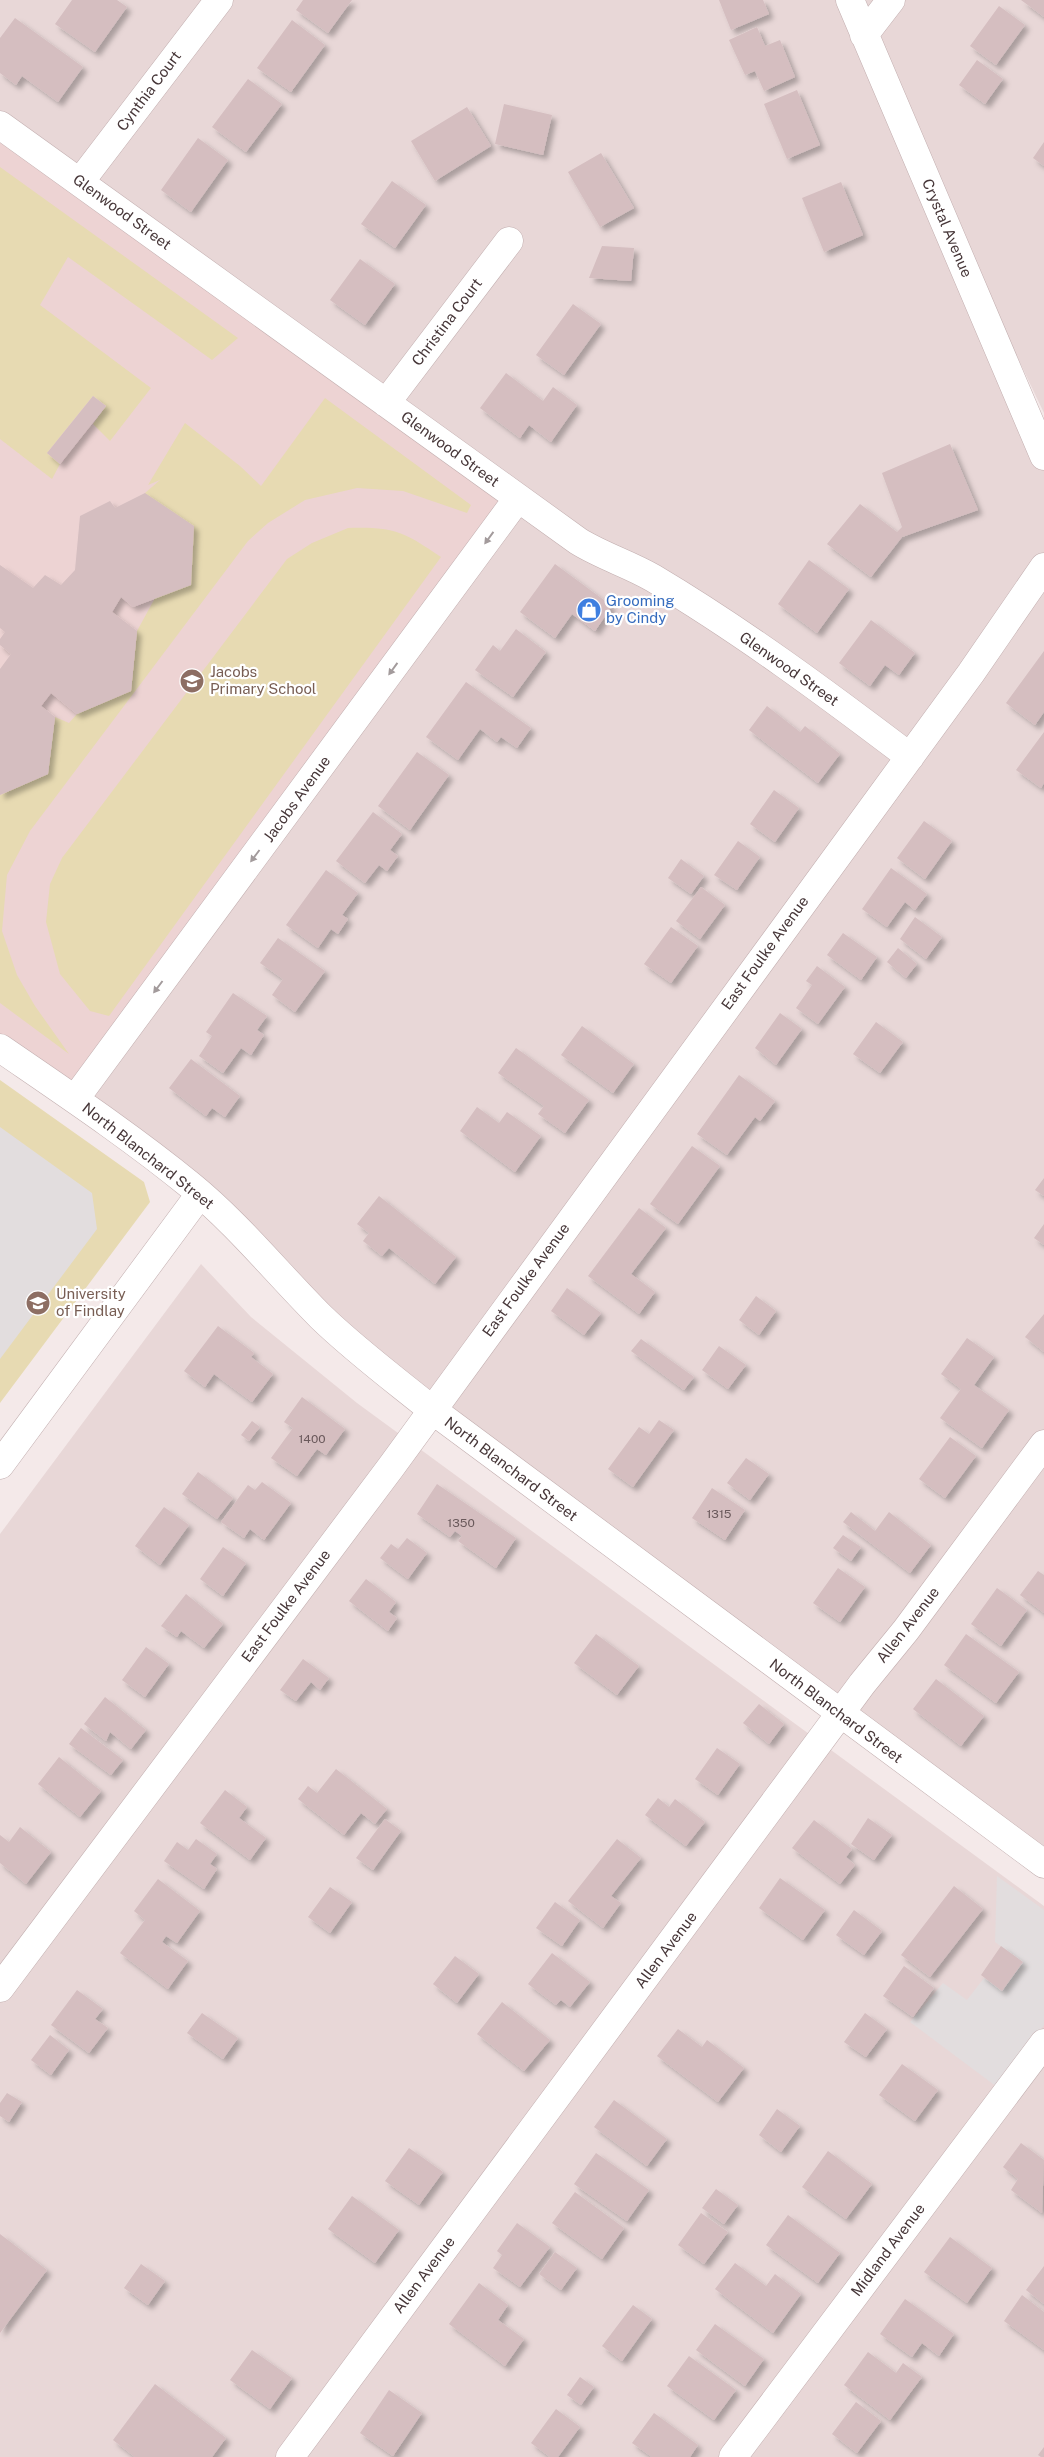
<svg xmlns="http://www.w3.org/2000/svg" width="1044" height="2457" font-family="'Public Sans',sans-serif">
  <defs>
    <filter id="shadow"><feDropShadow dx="4.5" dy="4.5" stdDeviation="2.5" flood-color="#0004"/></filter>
  </defs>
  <rect width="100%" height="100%" fill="#f4e9e9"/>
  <!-- residential -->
  <path fill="#e8d7d7" d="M0,0H1044V413L872,52L1044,456V1864L431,1409L234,1225L0,1048Z
    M201,1264L251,1317L357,1403L1044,1906V2457H0V1534Z"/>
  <!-- education -->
  <path fill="#edd3d3" d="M0,125L518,498L75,1099L0,1048Z"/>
  <!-- green -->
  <path fill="#e7dab2" d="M0,167L238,338L212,360L68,257L40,305L151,388L110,441L93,424L106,406L93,396L47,453L60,464L52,479L0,439Z
    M325,398L471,505L467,513L403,491L357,488L305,500L268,523L248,541L30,831L7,875L2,931L17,975L35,1006L69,1054L0,1003V795L48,774L55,717L69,723L77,714L131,691L137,631L155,598L145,493L160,480L148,485L185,423L240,466L261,486Z
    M348,528C395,527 402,531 441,557L109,1016L90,1011L60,974L46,922L50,884L62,858L287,559L312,543Z
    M0,1080L144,1182L150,1202L0,1403Z"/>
  <!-- parking -->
  <path fill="#e2ddde" d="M0,1127L92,1193L97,1229L0,1359Z
    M997,1876L1044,1910V2025L997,2087L910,2022L943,1983L967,2000L984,1978L1002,1990L1022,1962L995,1942Z"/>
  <!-- building -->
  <path fill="#d5bec0" filter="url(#shadow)" d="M72,0H117L127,7L95,52L55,24Z
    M303,0H352L328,33L296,10Z
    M719,0H763L769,14L731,30Z
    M1021,0H1044V17Z
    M999,6L1025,25L996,65L970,46Z
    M15,18L83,67L58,102L22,76L16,85L0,73V38Z
    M292,20L325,45L291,92L257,68Z
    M757,27L765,46L780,40L795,77L764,91L755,71L745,75L729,40Z
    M977,60L1003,79L985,104L959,85Z
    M248,79L282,104L246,152L212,127Z
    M797,90L820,145L787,159L764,104Z
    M504,104L552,115L543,155L495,144Z
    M467,107L491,146L435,181L411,141Z
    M198,138L228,160L191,212L161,190Z
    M1044,142V166L1033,158Z
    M601,153L634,208L600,227L568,172Z
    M392,181L426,205L395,248L361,224Z
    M841,182L863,235L824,252L802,198Z
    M602,246L634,248L631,281L589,278Z
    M360,259L395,284L365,325L330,300Z
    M573,304L601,324L564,375L536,355Z
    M506,373L543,401L553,387L577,405L551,442L529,425L520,438L480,408Z
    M93,396L106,406L60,464L47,453Z
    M950,444L978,510L902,537L871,577L827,544L860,504L897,532L902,527L882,473Z
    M145,493L194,526L191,585L133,607L121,597L112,612L137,631L131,691L77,714L51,693L41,706L55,717L48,774L0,795V669L11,654L0,645V639L5,632L0,628V565L33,588L45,575L61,585L75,570L80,516L110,501L115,508Z
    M809,560L849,589L817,633L778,604Z
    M555,564L612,606L595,631L572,614L555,638L520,612Z
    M871,620L915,653L899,675L885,665L870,686L839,663Z
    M516,629L546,652L513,697L475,670L493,645L500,651Z
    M1044,651V712L1035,725L1006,703Z
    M466,682L531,728L517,748L501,737L497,742L480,729L458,760L426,737Z
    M767,706L800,732L805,726L840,754L818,783L749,730Z
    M1044,732V783L1041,788L1016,770Z
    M417,752L449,775L410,830L378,806Z
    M774,790L799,808L775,842L750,824Z
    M373,812L402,834L390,850L398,856L387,871L379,865L365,883L336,861Z
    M924,821L952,841L925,879L897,858Z
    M738,841L760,857L737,890L714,875Z
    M681,859L704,876L691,894L668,878Z
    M891,868L927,894L915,910L905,902L887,927L862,909Z
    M326,870L358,893L342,915L348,919L338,934L331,929L318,948L286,925Z
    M701,887L725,905L700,939L676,921Z
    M915,917L942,937L926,959L900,939Z
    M671,927L698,946L671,983L644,964Z
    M843,933L877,957L861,980L827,955Z
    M278,938L325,971L295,1012L272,995L283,979L260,963Z
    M898,948L917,964L906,978L887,962Z
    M817,966L845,987L818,1024L796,1008L812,985L806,981Z
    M233,993L267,1016L257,1030L264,1035L251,1055L241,1048L223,1073L199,1056L212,1036L206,1032Z
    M780,1013L802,1029L776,1065L755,1048Z
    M876,1022L903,1042L880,1073L853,1054Z
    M582,1026L634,1064L613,1093L561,1055Z
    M516,1048L589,1100L565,1133L538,1114L544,1106L498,1073Z
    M191,1059L240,1096L225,1117L212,1108L206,1116L169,1088Z
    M739,1075L775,1101L760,1121L755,1117L727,1155L697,1134Z
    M477,1107L499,1123L507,1112L541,1136L515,1172L460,1131Z
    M692,1146L720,1166L678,1224L650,1204Z
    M1044,1178V1196L1035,1190Z
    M379,1196L456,1257L435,1284L389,1248L382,1256L363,1241L369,1233L357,1224Z
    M639,1208L666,1228L631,1274L655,1292L639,1314L588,1276Z
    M1044,1224V1245L1034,1238Z
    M567,1288L601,1313L584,1335L551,1311Z
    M756,1296L776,1311L759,1335L739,1320Z
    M1044,1314V1352L1025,1337Z
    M218,1326L254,1353L251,1357L273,1374L252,1402L214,1374L205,1387L184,1371Z
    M967,1338L994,1357L974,1385L1009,1410L982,1448L940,1418L961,1389L941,1374Z
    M641,1339L694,1377L684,1390L631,1351Z
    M719,1346L746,1365L728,1389L702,1370Z
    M302,1397L345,1429L326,1455L317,1449L297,1476L271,1458L293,1428L284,1422Z
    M659,1420L674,1430L633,1487L608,1469L639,1427L649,1434Z
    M252,1421L260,1427L249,1441L241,1435Z
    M950,1437L976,1456L945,1498L919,1479Z
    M746,1458L769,1474L750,1500L727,1483Z
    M198,1472L233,1498L217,1519L182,1494Z
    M262,1482L291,1503L264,1540L250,1529L244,1538L221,1522L248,1485L255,1490Z
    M437,1484L516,1538L496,1568L458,1541L462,1536L455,1531L450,1537L417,1514Z
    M712,1488L745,1510L725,1540L692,1518Z
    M164,1507L189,1525L160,1565L135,1546Z
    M851,1512L875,1531L889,1512L931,1545L910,1573L843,1522Z
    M843,1535L861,1547L851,1561L833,1548Z
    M407,1538L427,1553L408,1579L380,1558L391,1544L398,1549Z
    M223,1547L246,1563L223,1596L200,1579Z
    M838,1568L865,1587L840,1622L813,1603Z
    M1038,1571L1044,1575V1613L1020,1595Z
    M366,1579L396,1602L389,1612L397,1618L388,1631L349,1601Z
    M997,1588L1027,1610L1001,1646L971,1624Z
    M186,1594L223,1624L204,1648L181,1631L177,1637L161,1626Z
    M596,1634L639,1666L617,1695L574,1663Z
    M966,1634L1019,1672L996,1703L944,1665Z
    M146,1647L169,1664L145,1697L122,1680Z
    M303,1659L329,1678L320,1690L311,1682L296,1701L280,1690Z
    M936,1679L984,1716L961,1746L913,1709Z
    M105,1697L146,1730L131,1749L110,1732L106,1741L84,1724Z
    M759,1704L784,1724L769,1744L743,1723Z
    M81,1728L123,1760L111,1775L69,1744Z
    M717,1748L740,1764L718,1795L695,1779Z
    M59,1757L101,1791L80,1817L38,1784Z
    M336,1769L387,1809L375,1824L361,1813L344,1835L298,1799L308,1786L317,1793Z
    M225,1790L247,1807L239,1818L266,1838L250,1860L200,1823Z
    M658,1798L669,1807L675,1799L705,1822L686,1846L645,1815Z
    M868,1818L892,1835L874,1860L851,1844Z
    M385,1819L401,1831L373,1870L356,1858Z
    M814,1820L852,1849L846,1857L855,1865L840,1884L792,1848Z
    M20,1827L51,1852L26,1884L0,1863V1835L9,1842Z
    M196,1839L217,1854L210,1864L217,1869L204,1889L164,1861L177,1842L188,1850Z
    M617,1839L641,1858L611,1896L621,1903L603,1928L568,1901Z
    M780,1878L825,1910L803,1940L759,1908Z
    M158,1879L200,1911L177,1943L166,1936L162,1942L188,1961L168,1989L120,1953L145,1920L134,1911Z
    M954,1886L983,1909L930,1977L901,1955Z
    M330,1887L352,1902L330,1933L308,1917Z
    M555,1902L580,1920L562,1946L536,1928Z
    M854,1910L882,1931L864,1955L836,1935Z
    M1001,1946L1023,1962L1002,1991L981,1975Z
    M552,1953L590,1982L570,2007L561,2000L556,2005L528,1984Z
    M455,1956L479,1974L457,2003L433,1984Z
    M904,1966L934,1988L913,2017L883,1996Z
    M77,1990L103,2009L95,2019L108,2028L89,2053L51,2025Z
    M502,2002L550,2040L524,2071L477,2034Z
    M202,2013L238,2038L223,2059L187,2033Z
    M865,2013L887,2029L866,2057L844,2042Z
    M678,2029L702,2047L707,2040L744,2068L718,2102L657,2056Z
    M50,2035L69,2050L51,2075L31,2060Z
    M902,2064L938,2090L915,2121L879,2095Z
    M7,2093L22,2102L9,2122L0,2116V2103Z
    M614,2100L667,2139L647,2166L594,2127Z
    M777,2109L800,2126L781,2152L759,2135Z
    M1021,2143L1044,2160L1042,2213L1011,2190L1018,2179L1003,2167Z
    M409,2148L443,2172L419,2205L385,2181Z
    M828,2151L872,2184L846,2219L802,2187Z
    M596,2153L649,2190L627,2221L574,2184Z
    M716,2189L738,2205L724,2224L702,2208Z
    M575,2192L624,2228L602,2259L552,2223Z
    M352,2196L399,2230L375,2263L328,2229Z
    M701,2213L728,2232L704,2264L678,2245Z
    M788,2215L840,2253L818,2283L766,2245Z
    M517,2223L550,2247L520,2287L493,2268L502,2255L497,2251Z
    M0,2234L47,2270L0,2333Z
    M950,2237L992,2268L967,2303L924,2272Z
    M555,2252L577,2268L561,2290L539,2274Z
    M735,2263L766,2286L775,2274L801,2294L773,2333L715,2289Z
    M141,2264L165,2281L148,2305L124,2288Z
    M1044,2266V2304L1026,2290Z
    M479,2283L508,2305L498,2320L524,2339L505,2366L449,2324Z
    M1022,2295L1044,2312V2350L1004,2321Z
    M905,2299L954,2334L939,2356L922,2343L912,2357L880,2334Z
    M633,2305L652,2319L622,2361L602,2346Z
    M715,2324L764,2359L745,2386L696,2350Z
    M252,2350L292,2378L270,2409L230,2380Z
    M868,2352L896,2373L903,2363L922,2377L890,2420L844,2385Z
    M689,2356L736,2390L714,2420L667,2386Z
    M580,2377L594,2387L581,2405L567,2395Z
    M155,2384L226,2438L212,2457H135L113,2440Z
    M389,2390L422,2413L393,2456L360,2433Z
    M856,2402L881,2421L857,2453L832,2434Z
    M556,2409L580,2427L558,2457H550L531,2443Z
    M654,2413L698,2445L690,2457H652L632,2443Z
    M1044,2447V2457H1041L1038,2455Z"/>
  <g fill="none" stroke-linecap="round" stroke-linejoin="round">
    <defs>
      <path id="minor" d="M850,0L1044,456
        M864,35L891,0
        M0,125L578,541C602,556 629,564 653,578C742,631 827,694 910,757
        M80,182L219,0
        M386,403L509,241
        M0,1048C64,1092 130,1136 190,1185C238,1224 277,1273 321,1317C355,1350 394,1379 431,1409L1044,1864
        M75,1099L518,498
        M0,1465L200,1194
        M0,1988L391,1467L971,673L1044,567
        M290,2457L862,1684L906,1630L1044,1444
        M733,2457L1044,2043"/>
    </defs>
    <!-- minor casing -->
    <use href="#minor" stroke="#c2aeaf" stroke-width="29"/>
    <!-- minor -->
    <use href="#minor" stroke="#fff" stroke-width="28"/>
  </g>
  <!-- one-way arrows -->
  <defs><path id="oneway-solid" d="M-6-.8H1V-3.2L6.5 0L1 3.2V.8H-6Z" transform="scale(1.25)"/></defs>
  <g fill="#a39b9c">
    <use href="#oneway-solid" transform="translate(489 538) rotate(126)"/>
    <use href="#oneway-solid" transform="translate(393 669) rotate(126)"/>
    <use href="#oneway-solid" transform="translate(255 856) rotate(127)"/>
    <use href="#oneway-solid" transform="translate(158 987) rotate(127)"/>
  </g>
  <!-- icons -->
  <defs>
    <symbol id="shop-disc" viewBox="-11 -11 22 22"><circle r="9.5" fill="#3f7fe0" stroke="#fff"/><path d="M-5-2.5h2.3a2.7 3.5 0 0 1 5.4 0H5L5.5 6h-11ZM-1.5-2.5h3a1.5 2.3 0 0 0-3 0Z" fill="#fff"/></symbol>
    <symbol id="school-disc" viewBox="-11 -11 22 22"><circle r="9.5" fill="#8d6e63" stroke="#fff"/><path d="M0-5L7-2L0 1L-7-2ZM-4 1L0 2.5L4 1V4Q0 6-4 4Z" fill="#fff"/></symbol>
    <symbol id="university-disc" viewBox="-11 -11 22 22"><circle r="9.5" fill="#8d6e63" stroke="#fff"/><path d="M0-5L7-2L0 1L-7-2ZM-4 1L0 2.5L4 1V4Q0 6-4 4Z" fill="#fff"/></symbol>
  </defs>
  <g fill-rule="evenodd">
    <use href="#shop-disc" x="575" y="596" width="28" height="28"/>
    <use href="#school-disc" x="178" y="667" width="28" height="28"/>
    <use href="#university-disc" x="24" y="1289" width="28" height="28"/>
  </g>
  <g text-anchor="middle" stroke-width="4.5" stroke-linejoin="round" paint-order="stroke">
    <!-- number labels -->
    <g font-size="12" fill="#6a595b">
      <text x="312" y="1443">1400</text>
      <text x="719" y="1518">1315</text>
      <text x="461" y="1527">1350</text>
    </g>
    <!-- street labels -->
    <g font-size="15" fill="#473739" stroke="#fff">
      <text transform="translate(149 91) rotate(-53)" y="5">Cynthia Court</text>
      <text transform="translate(122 212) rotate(36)" y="5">Glenwood Street</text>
      <text transform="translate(947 228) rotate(67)" y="5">Crystal Avenue</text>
      <text transform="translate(447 322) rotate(-53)" y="5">Christina Court</text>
      <text transform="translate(450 449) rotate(36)" y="5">Glenwood Street</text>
      <text transform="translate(789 669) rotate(35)" y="5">Glenwood Street</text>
      <text transform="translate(297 799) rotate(-54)" y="5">Jacobs Avenue</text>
      <text transform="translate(765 953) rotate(-54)" y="5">East Foulke Avenue</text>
      <text transform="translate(148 1156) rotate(38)" y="5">North Blanchard Street</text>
      <text transform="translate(526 1280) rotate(-54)" y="5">East Foulke Avenue</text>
      <text transform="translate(511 1469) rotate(37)" y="5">North Blanchard Street</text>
      <text transform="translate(286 1606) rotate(-53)" y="5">East Foulke Avenue</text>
      <text transform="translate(908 1625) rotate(-52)" y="5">Allen Avenue</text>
      <text transform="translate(836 1711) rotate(37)" y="5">North Blanchard Street</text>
      <text transform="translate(666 1950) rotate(-53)" y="5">Allen Avenue</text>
      <text transform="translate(888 2250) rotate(-53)" y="5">Midland Avenue</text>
      <text transform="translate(424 2275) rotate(-53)" y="5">Allen Avenue</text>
    </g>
    <!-- shop labels -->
    <g font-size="15" fill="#366cbe" stroke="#fff" text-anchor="start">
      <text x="606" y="606">Grooming<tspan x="606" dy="17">by Cindy</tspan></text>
    </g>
    <!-- education labels -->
    <g font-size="15" fill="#785e54" stroke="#fff" text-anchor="start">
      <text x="210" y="677">Jacobs<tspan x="210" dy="17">Primary School</tspan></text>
      <text x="56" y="1299">University<tspan x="56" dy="17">of Findlay</tspan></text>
    </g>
  </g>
</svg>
